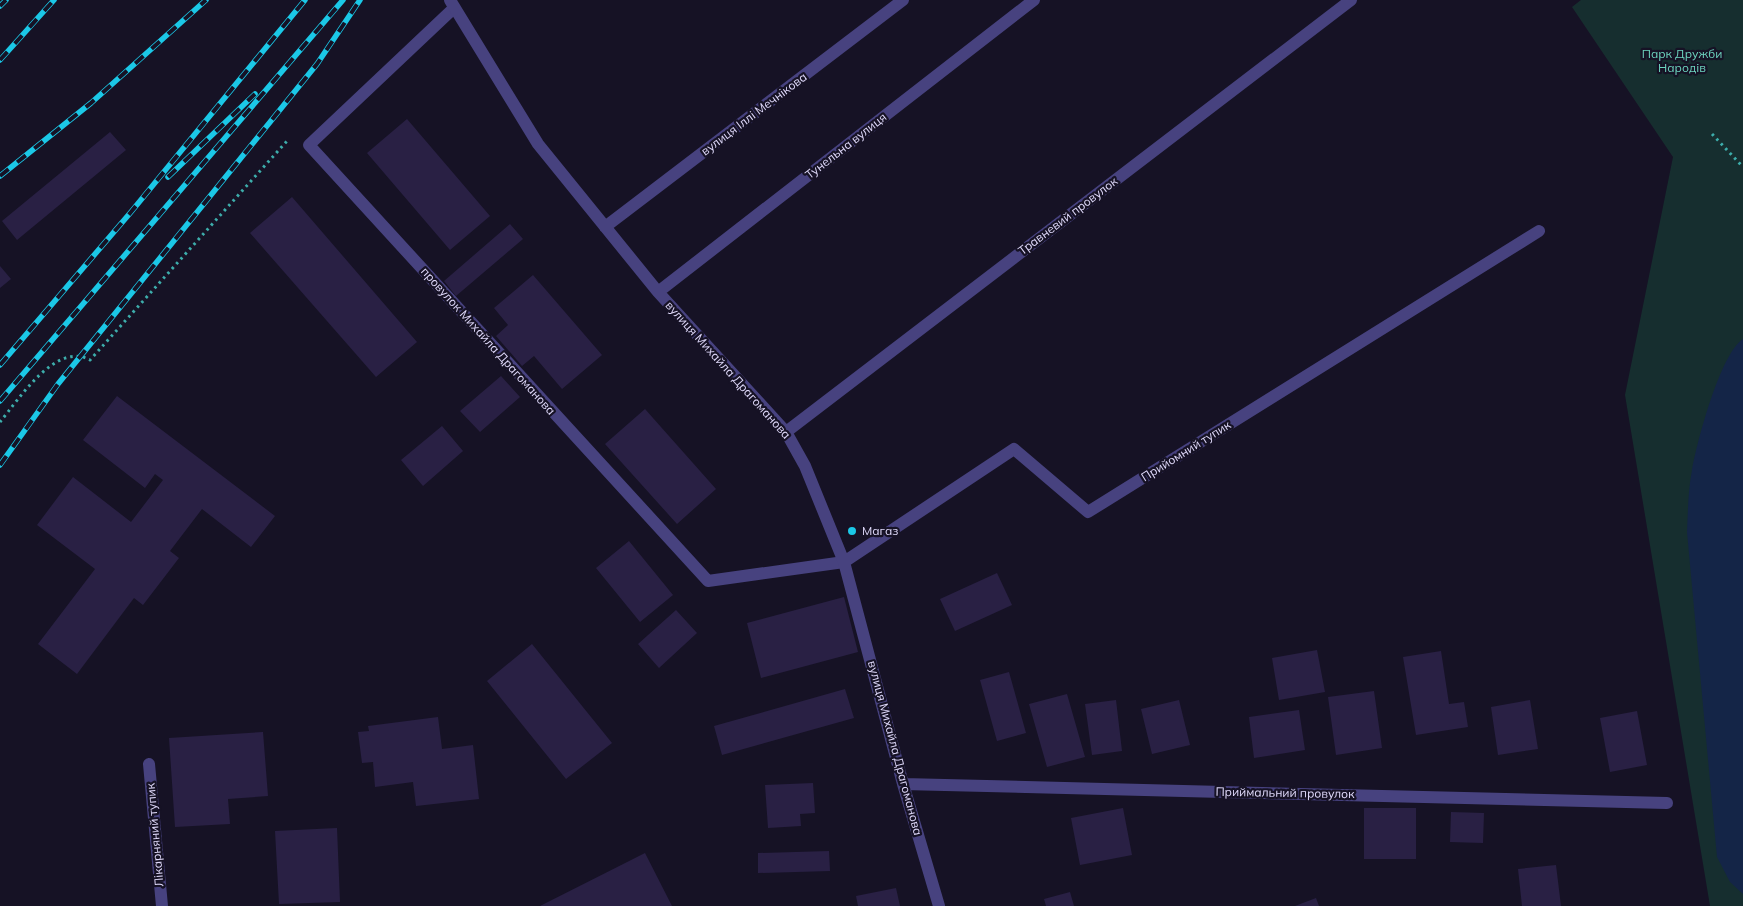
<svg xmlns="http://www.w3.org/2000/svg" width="1743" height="906" font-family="Mulish,sans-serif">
  <rect width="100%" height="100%" fill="#161225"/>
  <!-- green -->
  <path fill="#162e2f" d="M1581,0H1743V906H1710L1625,395L1673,157L1572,7Z"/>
  <!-- water -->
  <path fill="#142547" d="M1743,339V894L1730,882L1717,857L1687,532C1688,511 1688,491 1692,470C1697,442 1720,354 1743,339Z"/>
  <!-- building -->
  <path fill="#292044" d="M407,119L490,216L450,250L367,153Z
    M110,132L126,150L17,240L2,221Z
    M292,197L417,342L376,377L250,233Z
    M510,224L523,239L456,296L444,281Z
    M0,266L11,279L0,288Z
    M533,275L602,355L562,389L534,356L522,366L496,336L508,325L494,308Z
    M501,376L520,397L480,432L460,411Z
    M117,396L275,516L251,547L202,509L170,551L179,558L143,605L134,598L77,674L38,644L95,569L37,525L73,477L131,522L163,480L155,474L145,488L83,440Z
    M645,409L716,489L677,524L605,444Z
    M442,426L463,451L423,486L401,460Z
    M629,541L673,595L640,622L596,568Z
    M997,573L1012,605L955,631L940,599Z
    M844,597L858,652L761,678L747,623Z
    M676,610L697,633L659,668L638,644Z
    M532,644L612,743L566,779L487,681Z
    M1317,650L1325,692L1279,700L1272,658Z
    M1441,651L1449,704L1464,702L1468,727L1416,735L1403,657Z
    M1009,672L1026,733L997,741L980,680Z
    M845,689L854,718L722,755L714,726Z
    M1374,691L1382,748L1336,755L1328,697Z
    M1067,694L1085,757L1047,767L1029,704Z
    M1116,700L1122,751L1092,755L1085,704Z
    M1179,700L1190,745L1152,754L1141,709Z
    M1530,700L1538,749L1498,755L1491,707Z
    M1299,710L1305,750L1254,758L1249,717Z
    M1637,711L1647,765L1610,772L1600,718Z
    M438,717L442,749L473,745L479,799L416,806L413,782L375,787L373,762L362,763L358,732L369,731L368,726Z
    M263,732L268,796L228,799L230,824L175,827L169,738Z
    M813,783L815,813L800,814L801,826L768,828L765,785Z
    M1123,808L1132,855L1080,865L1071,818Z
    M1364,808H1416V859H1364Z
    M1451,812L1484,813L1483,843L1450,842Z
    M337,828L340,902L279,904L275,831Z
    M829,851L830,871L758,873V853Z
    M645,853L672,906H540Z
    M1556,865L1561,906H1522L1518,869Z
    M896,888L900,906H858L856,896Z
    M1070,892L1074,906H1046L1044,899Z
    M1316,898L1319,906H1295Z"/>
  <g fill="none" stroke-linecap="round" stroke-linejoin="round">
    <!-- path -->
    <path stroke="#3dadab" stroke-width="3" stroke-dasharray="2.5 4" stroke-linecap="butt" d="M1712,134L1743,167
      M0,422C19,399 56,341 90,360L287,141"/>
    <!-- service -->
    <path stroke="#47427f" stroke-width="12" d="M454,8L309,145L708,581L844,562"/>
    <!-- minor -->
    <path stroke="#47427f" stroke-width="12" d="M450,0L538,144L658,292L786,432L805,466L844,562L903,784L939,906
      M605,227L903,0
      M658,292L1034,0
      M786,432L1351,0
      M844,562L1014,449L1088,512L1539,231
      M149,764L162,906
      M903,784L1667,803"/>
    <defs>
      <path id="rail" d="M0,6L6,0
        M0,60L54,0
        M0,176L91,103L206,0
        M168,177L255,94
        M0,365L131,212L305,0
        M0,401L343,0
        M0,465L58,384L317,64L360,0"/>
    </defs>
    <!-- rail casing -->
    <use href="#rail" stroke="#1bc8e7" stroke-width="5.5"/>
    <!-- rail -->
    <use href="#rail" stroke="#161225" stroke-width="4" stroke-dasharray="11" stroke-linecap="butt"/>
  </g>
  <!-- markers -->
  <circle fill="#1bc8e7" stroke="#161225" stroke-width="2" cx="852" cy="531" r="5"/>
  <g text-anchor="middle" stroke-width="4.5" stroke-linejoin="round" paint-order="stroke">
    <!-- park labels -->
    <g font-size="12" fill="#6dd4bf" stroke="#161225">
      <text x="1682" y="58">Парк Дружби<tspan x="1682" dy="14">Народів</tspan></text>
    </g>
    <!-- street labels -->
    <g font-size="12" fill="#e0dafb" stroke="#161225">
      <text transform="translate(754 114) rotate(-37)" y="4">вулиця Іллі Мечнікова</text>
      <text transform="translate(846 146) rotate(-38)" y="4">Тунельна вулиця</text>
      <text transform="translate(1068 216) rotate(-37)" y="4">Травневий провулок</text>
      <text transform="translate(488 341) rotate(48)" y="4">провулок Михайла Драгоманова</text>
      <text transform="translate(728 370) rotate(48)" y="4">вулиця Михайла Драгоманова</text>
      <text transform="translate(1186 451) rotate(-32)" y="4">Прийомний тупик</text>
      <text transform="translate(895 748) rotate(75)" y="4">вулиця Михайла Драгоманова</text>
      <text transform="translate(1285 793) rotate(1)" y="4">Приймальний провулок</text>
      <text transform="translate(155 835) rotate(-95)" y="4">Лікарняний тупик</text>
    </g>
    <!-- poi labels -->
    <g font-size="12" fill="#e0dafb" stroke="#161225" text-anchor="start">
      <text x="862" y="535">Магаз</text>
    </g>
  </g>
</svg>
